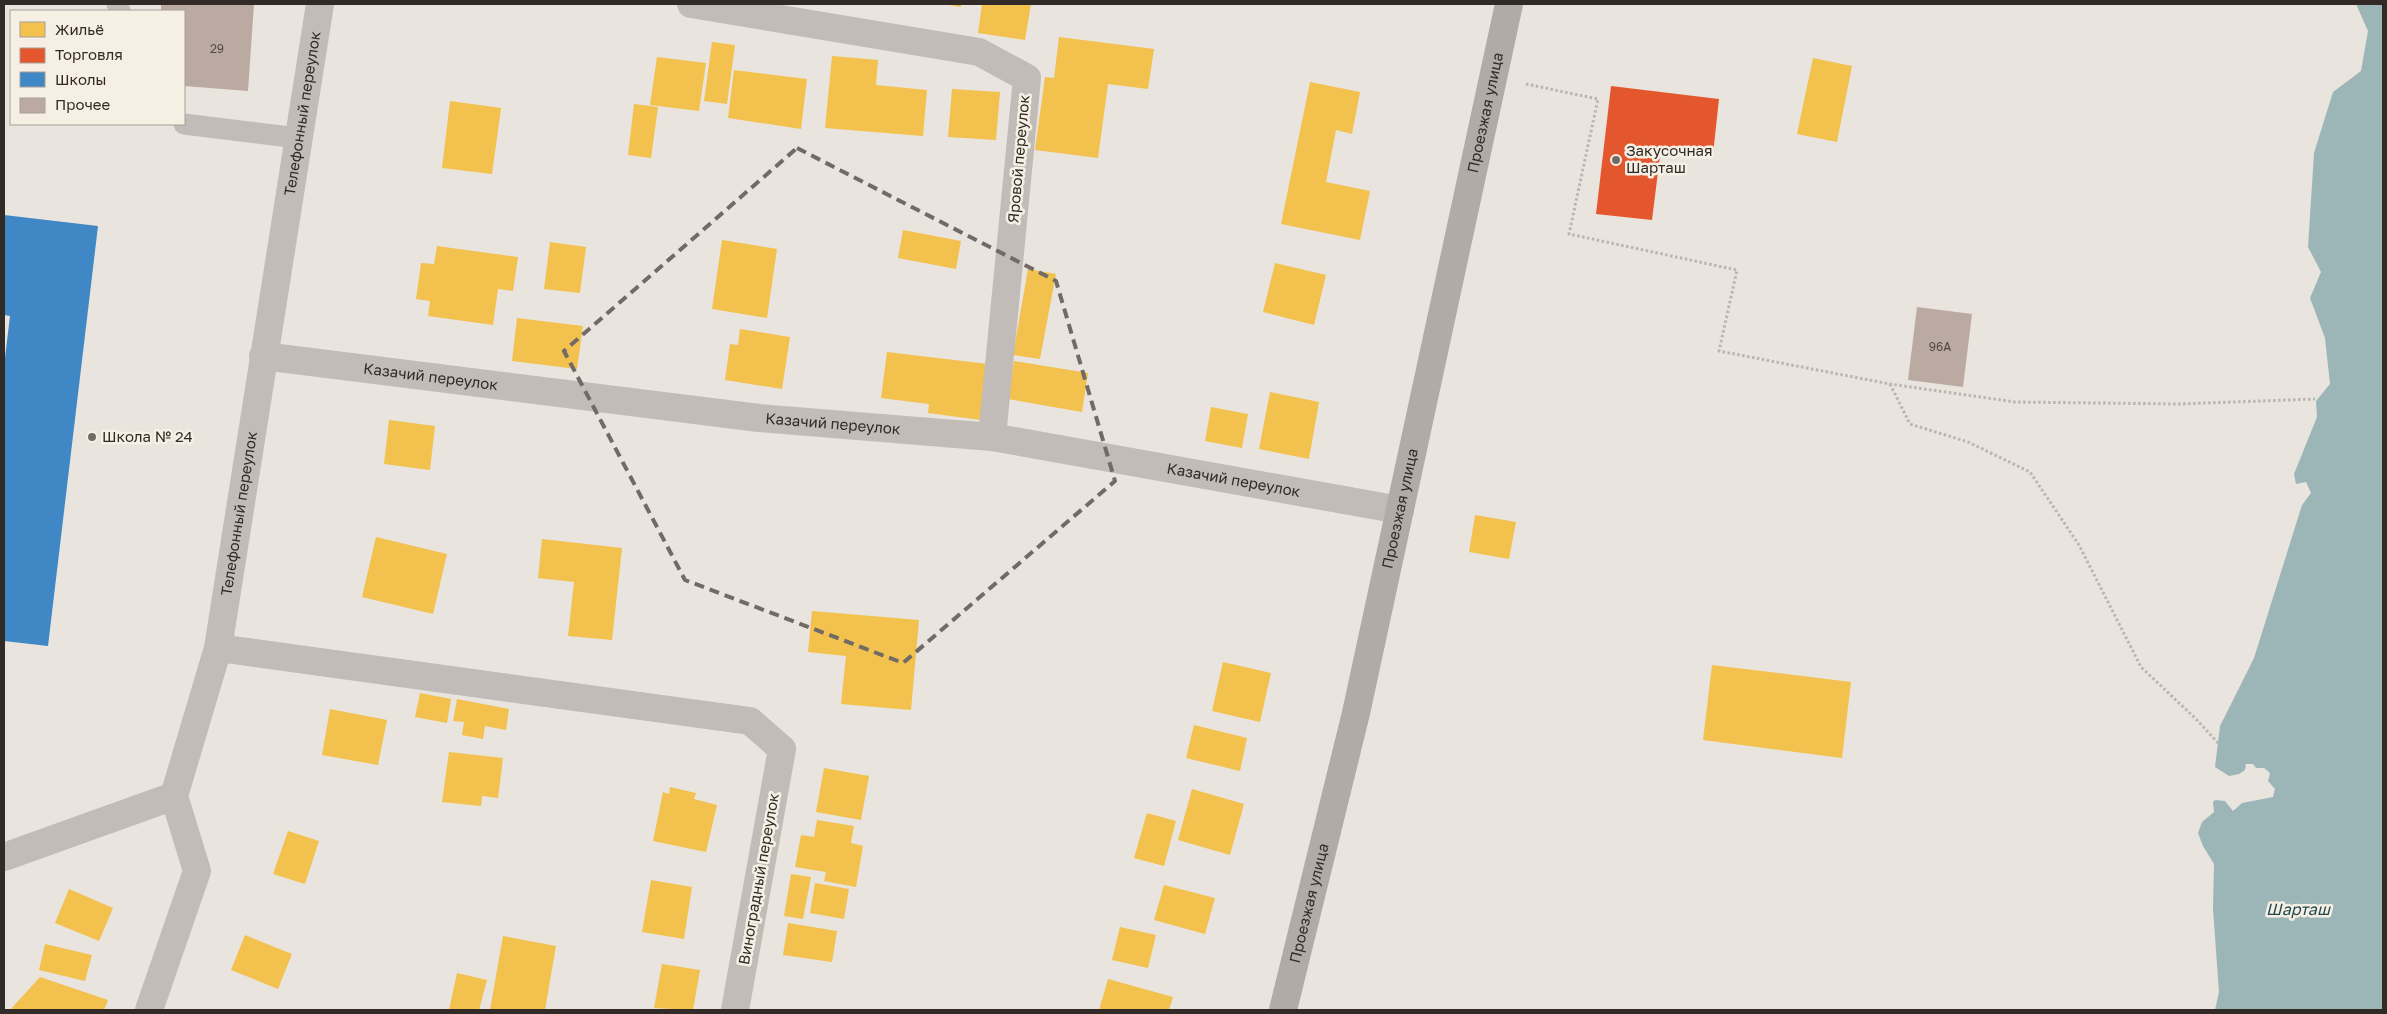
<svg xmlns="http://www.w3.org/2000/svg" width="2387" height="1014" font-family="'Golos Text',sans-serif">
  <rect width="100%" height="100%" fill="#e9e4de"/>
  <!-- water -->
  <path fill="#9cb6b8" d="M2356,4H2383V1010H2215L2219,992L2213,909L2214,864L2203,846L2198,833L2202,822L2214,812L2213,802L2215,800L2225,801L2233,811L2242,803L2273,797L2275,789L2268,781L2270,773L2264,768H2256L2253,764H2246L2245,770L2239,774L2229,776L2215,767L2220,726L2254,658L2302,505L2311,493L2306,482L2296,484L2294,474L2317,417L2316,401L2330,384L2325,338L2310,298L2321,272L2308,247L2314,153L2333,92L2361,71L2368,31Z"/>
  <!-- homes -->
  <path fill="#f2c14e" d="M943,4H961V7Z
    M982,4H1031L1025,40L978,33Z
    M1059,37L1154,49L1148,89L1108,84L1098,158L1035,150L1045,77L1054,78Z
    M712,42L735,45L727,104L704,101Z
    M832,56L878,60L876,85L927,90L923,136L825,128Z
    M657,57L706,63L699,111L650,105Z
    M1813,58L1852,66L1837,142L1797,134Z
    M734,70L807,79L801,129L728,118Z
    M1310,82L1360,92L1352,134L1336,130L1326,182L1370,191L1360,240L1281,224Z
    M952,89L1000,92L996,140L948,137Z
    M450,101L501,108L492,174L442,168Z
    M634,104L658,107L651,158L628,155Z
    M903,230L961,241L956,269L898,258Z
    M722,240L777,249L767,318L712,309Z
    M550,242L586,247L580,293L544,289Z
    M437,246L518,257L513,291L498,289L493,325L428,316L430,301L416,299L421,263L434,264Z
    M1275,263L1326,275L1314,325L1263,312Z
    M1028,269L1056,274L1040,359L1013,355Z
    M517,318L583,326L577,369L512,361Z
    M740,329L790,337L782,389L725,380L730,344L738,345Z
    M887,352L988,364L981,420L928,413L929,404L881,398Z
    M1014,361L1088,373L1082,412L1008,399Z
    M1270,392L1319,402L1309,459L1259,449Z
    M1211,407L1248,414L1242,448L1205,441Z
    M389,420L435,426L430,470L384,464Z
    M1475,515L1516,522L1509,559L1469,552Z
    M376,537L447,554L433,614L362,597Z
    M542,539L622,548L612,640L568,636L574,582L538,578Z
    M812,611L919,620L911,710L841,704L846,656L808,652Z
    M1223,662L1271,673L1260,722L1212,711Z
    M1712,665L1851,682L1842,758L1703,740Z
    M420,693L451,699L447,723L415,717Z
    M457,699L509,709L506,730L485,726L483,739L462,735L464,722L453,721Z
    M330,709L387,720L378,765L322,755Z
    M1194,725L1247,738L1240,771L1186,758Z
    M449,752L503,758L498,798L482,796L481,806L442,802Z
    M824,768L869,776L861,820L816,812Z
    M670,787L696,793L694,799L717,805L706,852L653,841L663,792L669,794Z
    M1192,789L1244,804L1230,855L1178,840Z
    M1147,813L1176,821L1164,866L1134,858Z
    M817,820L854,826L851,843L863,846L856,887L824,881L826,872L795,867L801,835L814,837Z
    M288,831L319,841L305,884L273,874Z
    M791,874L811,877L803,919L784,916Z
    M651,880L692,887L684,939L642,932Z
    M815,883L849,889L844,919L810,913Z
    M1164,885L1215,898L1205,934L1154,920Z
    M69,889L113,908L99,941L55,923Z
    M788,923L837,931L832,962L783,955Z
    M1120,927L1156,935L1148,968L1112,960Z
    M245,935L292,954L278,989L231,970Z
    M503,936L556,946L545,1010H490Z
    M45,944L92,955L85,981L39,970Z
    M662,964L700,970L693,1010L654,1008Z
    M457,973L487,980L479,1010H449Z
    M40,977L108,1000L104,1010H10Z
    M1108,979L1173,997L1169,1010H1099Z"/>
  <!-- shops -->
  <path fill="#e4572e" d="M1611,86L1719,99L1713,154L1661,148L1652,220L1596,214Z"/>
  <!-- schools -->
  <path fill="#3f88c5" d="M4,215L98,226L48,646L4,641V366L10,316L4,315Z"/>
  <!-- building -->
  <path fill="#bbaaa2" d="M161,4H254L248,91L184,86V11H161Z
    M1917,307L1972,314L1963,387L1908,380Z"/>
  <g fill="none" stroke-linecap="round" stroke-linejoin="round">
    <!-- path -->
    <path stroke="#bab5b0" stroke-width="3" stroke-dasharray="2.5 2.5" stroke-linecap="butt" d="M1526,84L1598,99L1569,234L1737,270L1719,351L1890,384L2015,402L2179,404L2315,399
      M1890,384L1910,424L1968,442L2030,472L2079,545L2141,667L2196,719L2218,743"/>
    <!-- service -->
    <path stroke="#c1bcb7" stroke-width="21" d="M117,4L120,11
      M184,124L298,138"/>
    <!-- minor -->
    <g stroke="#c1bcb7" stroke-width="28">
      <path d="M691,4L979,52L1027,78L992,437"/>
      <path id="s1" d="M263,356L759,418L992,437L1400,510"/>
      <path d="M218,648L750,721L782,749L735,1010"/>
      <path d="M4,857L174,796"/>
      <path id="s2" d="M149,1010L197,871L174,796L218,648L320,4"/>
    </g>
    <!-- primary -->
    <path stroke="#b0aba6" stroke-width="28" id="s3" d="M1283,1010L1356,713L1509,4"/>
  </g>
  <!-- marked area -->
  <path fill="none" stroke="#716b66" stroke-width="4" stroke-dasharray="10 6" stroke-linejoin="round" d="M797,148L1056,281L1115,481L903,663L685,580L564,351Z"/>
  <!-- markers -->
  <g fill="#716b66" stroke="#f6efe4" stroke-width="2">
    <circle cx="1616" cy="160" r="5"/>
    <circle cx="92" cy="437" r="5"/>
  </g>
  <g text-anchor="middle" stroke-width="5" stroke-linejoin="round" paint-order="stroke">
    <!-- number labels -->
    <g font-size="12" fill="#544a45">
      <text x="217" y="53">29</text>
      <text x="1940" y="351">96А</text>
    </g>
    <!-- street labels -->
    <g font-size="15" fill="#312a26" stroke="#f6efe4">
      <text dy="5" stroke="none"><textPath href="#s3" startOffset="920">Проезжая улица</textPath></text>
      <text dy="5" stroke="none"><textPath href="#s2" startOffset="921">Телефонный переулок</textPath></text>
      <text transform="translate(1019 159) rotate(-85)" y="5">Яровой переулок</text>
      <text dy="5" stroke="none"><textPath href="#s1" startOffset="169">Казачий переулок</textPath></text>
      <text dy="5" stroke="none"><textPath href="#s1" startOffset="574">Казачий переулок</textPath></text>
      <text dy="5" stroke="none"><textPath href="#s1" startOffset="979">Казачий переулок</textPath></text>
      <text dy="5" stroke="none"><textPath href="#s3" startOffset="515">Проезжая улица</textPath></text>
      <text dy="5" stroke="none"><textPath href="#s2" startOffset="516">Телефонный переулок</textPath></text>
      <text transform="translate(759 879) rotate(-80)" y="5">Виноградный переулок</text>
      <text dy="5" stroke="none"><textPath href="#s3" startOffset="110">Проезжая улица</textPath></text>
    </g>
    <!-- poi labels -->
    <g font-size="15" fill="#312a26" stroke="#f6efe4" text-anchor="start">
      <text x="1626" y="156">Закусочная<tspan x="1626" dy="17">Шарташ</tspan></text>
      <text x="102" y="442">Школа № 24</text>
    </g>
    <!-- water labels -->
    <g font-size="16" font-style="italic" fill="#21494e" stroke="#f6efe4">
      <text x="2298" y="915">Шарташ</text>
    </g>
  </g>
  <!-- border -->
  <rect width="2387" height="1014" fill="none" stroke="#312a26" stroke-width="10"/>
  <!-- legend -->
  <rect x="10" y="10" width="175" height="115" fill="#f6efe4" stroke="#a7a098"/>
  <rect x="20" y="22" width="25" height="15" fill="#f2c14e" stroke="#a7a098"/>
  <text x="55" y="35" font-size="15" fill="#312a26">Жильё</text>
  <rect x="20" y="48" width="25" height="15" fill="#e4572e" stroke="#a7a098"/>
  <text x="55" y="60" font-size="15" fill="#312a26">Торговля</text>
  <rect x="20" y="72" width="25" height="15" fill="#3f88c5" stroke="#a7a098"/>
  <text x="55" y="85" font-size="15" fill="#312a26">Школы</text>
  <rect x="20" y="98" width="25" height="15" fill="#bbaaa2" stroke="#a7a098"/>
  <text x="55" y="110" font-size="15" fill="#312a26">Прочее</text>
</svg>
